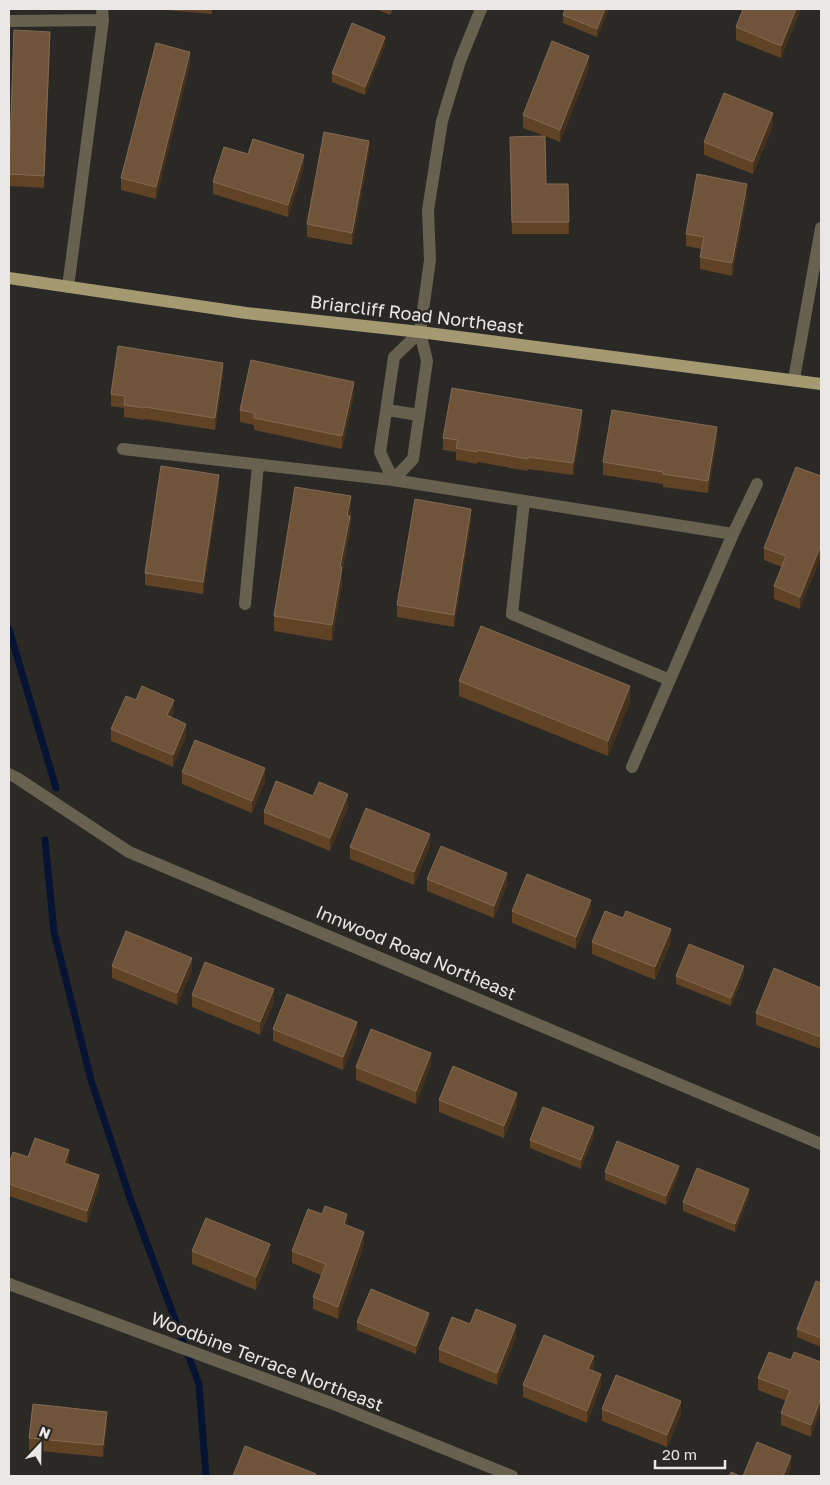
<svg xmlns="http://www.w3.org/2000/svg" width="830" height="1485" font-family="'Golos Text',sans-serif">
  <rect width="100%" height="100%" fill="#2b2926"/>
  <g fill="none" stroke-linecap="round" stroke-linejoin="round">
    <!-- stream -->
    <path stroke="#061332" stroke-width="7" d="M9,629L56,788
      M45,840L54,932L91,1080L130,1198L199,1384L206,1476"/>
    <!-- minor -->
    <path stroke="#67614f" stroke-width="12" d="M9,21L103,20
      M68,287L103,20L102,9
      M420,332L394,357L380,452L393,480L413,459L427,361L420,332L430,260L428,210L442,121L460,61L481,9
      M794,379L821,228
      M387,410L419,415
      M123,449L393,480L733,534L757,484
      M524,501L512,614L670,680
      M245,604L258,465
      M632,767L733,534
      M9,774L17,778L129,852L821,1144
      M9,1284L331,1403L512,1476"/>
    <!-- major -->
    <path stroke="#a59972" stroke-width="12" d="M9,278L246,313L420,332L821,384"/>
  </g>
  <!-- wall -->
  <path fill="#604225" d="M153,9H212V14Z
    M376,9H393L390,15Z
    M609,9L597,37L563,23V15Z
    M743,9H801L781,58L736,40V27Z
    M50,44L44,188L9,186V171Z
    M385,45L365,95L332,82V73Z
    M190,64L156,199L121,190V178Z
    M589,68L560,142L545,136L546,184H568L569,234H512L510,137L545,136L523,128V115Z
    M773,125L753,174L704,155V142Z
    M369,153L352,245L307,237V224Z
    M248,154L304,167L288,217L213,194V182Z
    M747,196L732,276L700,269V257L701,249L686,246V234Z
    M223,375L215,430L145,419L144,420L124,417V408L111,406V394Z
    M354,395L342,449L254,430V425L240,422V410Z
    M582,423L573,475L528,469V471L478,462L477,464L456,460V452L443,450V438Z
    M717,439L708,493L663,487V484L603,475V462Z
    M821,477L800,609L774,599V586L782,567L764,560V548Z
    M219,487L203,594L145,585V573Z
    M351,511L350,532L342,571V583L332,641L274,631V616Z
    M471,521L454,627L397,617V605Z
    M459,681L630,702L608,756L459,696Z
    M136,700L174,712L171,717L186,737L173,767L111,741V729Z
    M182,772L265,781L252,813L182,784Z
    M313,796L348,807L330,851L264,824V812Z
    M430,846L414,885L350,859V847Z
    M427,879L507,885L494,918L427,891Z
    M512,911L591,912L576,949L512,923Z
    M592,942H671L655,980L592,954Z
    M112,966L192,970L177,1005L112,978Z
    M744,974L731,1006L676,984V976Z
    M821,988V1049L756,1025V1013Z
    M192,995L274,1002L260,1035L192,1007Z
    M273,1029L357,1034L343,1070L273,1041Z
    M431,1065L416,1104L356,1080V1067Z
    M439,1100L517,1105L504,1138L439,1112Z
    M594,1136L581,1169L530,1148V1140Z
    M28,1157L69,1162L68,1164L99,1187L87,1223L9,1196V1164Z
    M605,1172L679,1174L666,1205L605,1180Z
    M749,1197L735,1232L683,1211V1202Z
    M347,1225L364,1244L338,1319L313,1309V1297L321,1275L292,1263V1251Z
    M192,1251L270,1256L256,1290L192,1264Z
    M821,1283V1347L797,1337V1329Z
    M429,1321L416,1354L357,1330V1322Z
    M470,1324L516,1337L497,1385L439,1362V1349Z
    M791,1360L821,1362L811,1437L781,1425V1413L786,1401L758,1390V1378Z
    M594,1368L593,1370L601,1386L587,1423L523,1397V1385Z
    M602,1409L681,1414L667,1447L602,1421Z
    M107,1424L103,1457L29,1450V1438Z"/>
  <!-- shaded-wall -->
  <path fill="#45311c" d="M605,9H609L597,37V29Z
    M796,9H801L781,58V46Z
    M50,32V44L44,188V176Z
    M385,37V45L365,95V87Z
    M190,52V64L156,199V187Z
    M589,56V68L560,142V130Z
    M773,113V125L753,174V162Z
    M369,141V153L352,245V233Z
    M304,155V167L288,217V205Z
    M747,184V196L732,276V263Z
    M223,363V375L215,430V418Z
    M354,382V395L342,449V436Z
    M582,410V423L573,475V463Z
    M717,427V439L708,493V481Z
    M219,475V487L203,594V582Z
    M351,496L350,532L342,571V583L332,641V625Z
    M471,509V521L454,627V615Z
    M821,545V557L800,609V597Z
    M630,686V702L608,756V741Z
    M174,700V712L167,727V715Z
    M186,724V737L173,767V755Z
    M265,768V781L252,813V801Z
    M348,794V807L330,851V838Z
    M430,834V846L414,885V872Z
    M507,873V885L494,918V906Z
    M591,900V912L576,949V937Z
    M671,929V942L655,980V967Z
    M192,958V970L177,1005V993Z
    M744,966V974L731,1006V998Z
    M274,989V1002L260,1035V1022Z
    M357,1022V1034L343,1070V1057Z
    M431,1053V1065L416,1104V1091Z
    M517,1093V1105L504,1138V1126Z
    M594,1127V1136L581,1169V1160Z
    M69,1150V1162L64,1175V1163Z
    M679,1166V1174L666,1205V1196Z
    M99,1175V1187L87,1223V1211Z
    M749,1189V1197L735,1232V1224Z
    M347,1214V1227L344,1224Z
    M364,1232V1244L338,1319V1307Z
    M270,1244V1256L256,1290V1277Z
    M429,1313V1321L416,1354V1346Z
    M516,1325V1337L497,1385V1373Z
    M594,1356V1368L588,1381V1369Z
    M601,1374V1386L587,1423V1411Z
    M821,1398V1410L811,1437V1425Z
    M681,1401V1414L667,1447V1435Z
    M107,1412V1424L103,1457V1445Z
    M791,1456V1469L788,1476H783Z"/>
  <!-- building -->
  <path fill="#6f5439" stroke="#826b54" d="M565,9H605L597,29L563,15Z
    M743,9H796L781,46L736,27Z
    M352,23L385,37L365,87L332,73Z
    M14,30L50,32L44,176L9,174Z
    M552,41L589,56L560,130L523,115Z
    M156,43L190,52L156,187L121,178Z
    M724,93L773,113L753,162L704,142Z
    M324,132L369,141L352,233L307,224Z
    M545,136L546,184H568L569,222H512L510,137Z
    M253,139L304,155L288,205L213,182L224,147L248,154Z
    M697,174L747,184L732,263L700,257L704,237L686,234Z
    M118,346L223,363L215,418L145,407L144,408L124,405L125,396L111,394Z
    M251,360L354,382L342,436L254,418L255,413L240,410Z
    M452,388L582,410L573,463L528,457V459L478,450L477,452L456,448L458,440L443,438Z
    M612,410L717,427L708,481L663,474V472L603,462Z
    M161,466L219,475L203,582L145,573Z
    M796,467L821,476V545L800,597L774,586L786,556L764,548Z
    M295,487L351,496L347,516H350L340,567H342L332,625L274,616Z
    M415,499L471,509L454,615L397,605Z
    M481,626L630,686L608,741L459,681Z
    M142,686L174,700L167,715L186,724L173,755L111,729L126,696L136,700Z
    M195,740L265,768L252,801L182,772Z
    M276,781L313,796L319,782L348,794L330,838L264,812Z
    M366,808L430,834L414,872L350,847Z
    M441,846L507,873L494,906L427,879Z
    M527,874L591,900L576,937L512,911Z
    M605,911L623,918L626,911L671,929L655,967L592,942Z
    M126,931L192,958L177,993L112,966Z
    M689,944L744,966L731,998L676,976Z
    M205,962L274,989L260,1022L192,995Z
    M774,968L821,988V1037L756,1013Z
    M287,994L357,1022L343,1057L273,1029Z
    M371,1029L431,1053L416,1091L356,1067Z
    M453,1066L517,1093L504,1126L439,1100Z
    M543,1107L594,1127L581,1160L530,1140Z
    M35,1138L69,1150L64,1163L99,1175L87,1211L9,1184V1164L13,1152L28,1157Z
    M617,1141L679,1166L666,1196L605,1172Z
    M697,1168L749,1189L735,1224L683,1202Z
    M325,1206L347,1214L344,1224L364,1232L338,1307L313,1297L326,1264L292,1251L308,1209L322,1214Z
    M206,1218L270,1244L256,1277L192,1251Z
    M816,1281L821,1283V1338L797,1329Z
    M371,1289L429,1313L416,1346L357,1322Z
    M476,1309L516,1325L497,1373L439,1349L452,1317L470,1324Z
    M544,1335L594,1356L588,1369L601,1374L587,1411L523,1385Z
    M769,1352L791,1360L794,1352L821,1362V1398L811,1425L781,1413L790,1390L758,1378Z
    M616,1375L681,1401L667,1435L602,1409Z
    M33,1404L107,1412L103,1445L29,1438Z
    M757,1442L791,1456L783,1476H743Z
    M245,1446L316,1474L315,1476H233Z
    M731,1472L740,1476H729Z"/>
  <g text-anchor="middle" stroke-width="5" stroke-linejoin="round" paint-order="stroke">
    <!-- street labels -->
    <g font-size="18" fill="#eae8e6" stroke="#2b2926">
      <text transform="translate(417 315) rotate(7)" y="6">Briarcliff Road Northeast</text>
      <text transform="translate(416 953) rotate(23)" y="6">Innwood Road Northeast</text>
      <text transform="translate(267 1362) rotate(21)" y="6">Woodbine Terrace Northeast</text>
    </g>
  </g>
  <!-- border -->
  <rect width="830" height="1485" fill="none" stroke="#eae8e6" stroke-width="20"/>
  <!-- north arrow -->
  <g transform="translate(40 1445) rotate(22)" stroke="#2b2926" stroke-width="4" paint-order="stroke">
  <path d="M0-4L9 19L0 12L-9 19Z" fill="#eae8e6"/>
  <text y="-8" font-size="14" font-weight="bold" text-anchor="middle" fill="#eae8e6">N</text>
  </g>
  <!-- scale -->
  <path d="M655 1460v8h70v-8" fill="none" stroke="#eae8e6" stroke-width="2.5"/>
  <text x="662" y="1460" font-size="15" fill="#eae8e6" stroke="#2b2926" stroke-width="4" paint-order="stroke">20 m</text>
</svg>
